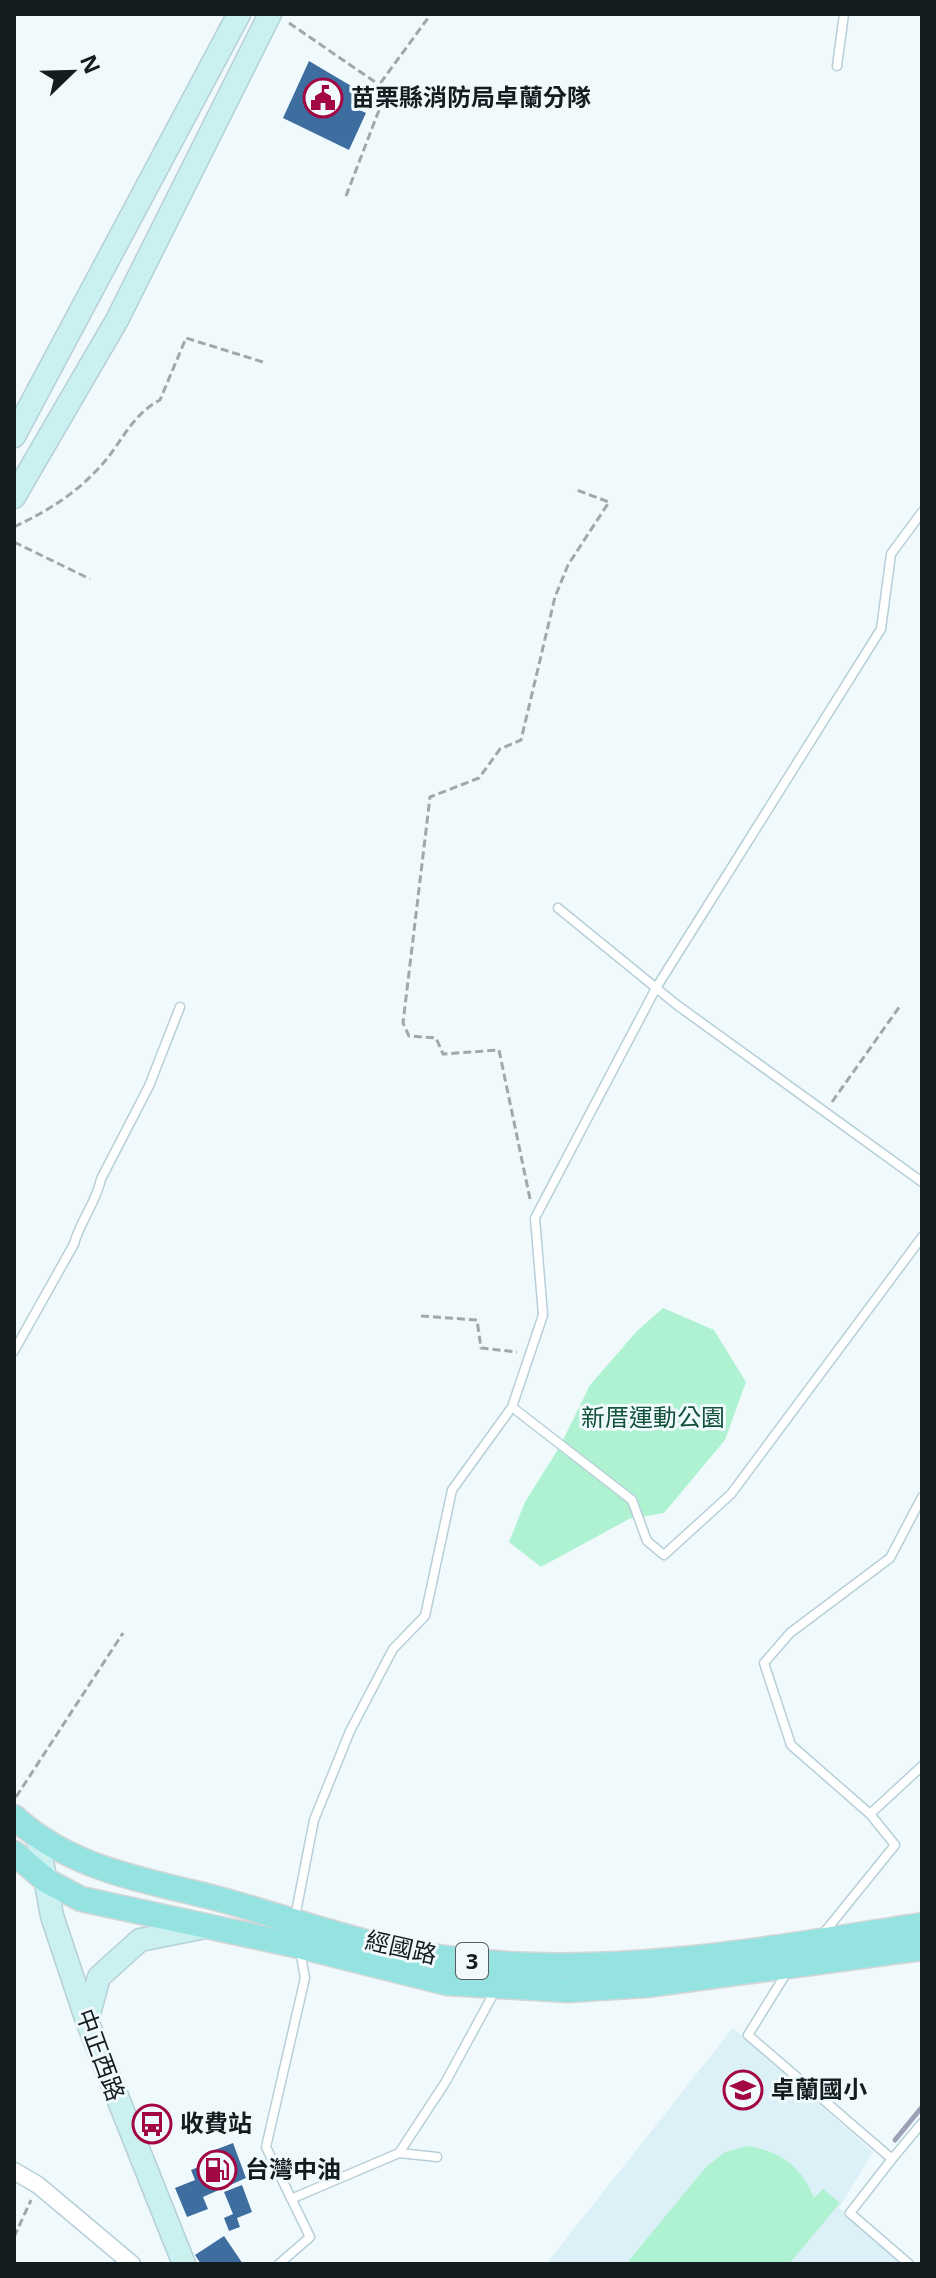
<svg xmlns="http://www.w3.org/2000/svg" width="936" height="2278" font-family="'Open Sans','Noto Sans TC',sans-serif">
  <rect width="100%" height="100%" fill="#f0fafd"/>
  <!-- built -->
  <path fill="#dcf0f7" d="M733,2028L873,2152L839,2208L902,2260L899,2264H546Z"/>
  <!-- green -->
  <path fill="#aff2d1" d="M663,1308L714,1330L746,1382L725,1440L664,1513L629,1519L541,1567L509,1542L525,1502L560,1446L590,1385L637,1331Z
    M748,2146C782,2152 801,2166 814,2198L823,2189L840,2203L789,2264H626L706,2167L725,2152Z"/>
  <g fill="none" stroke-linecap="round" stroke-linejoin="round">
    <!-- stream -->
    <path stroke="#9ca1b6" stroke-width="5" d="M895,2140L922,2107"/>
  </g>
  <!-- building -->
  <path fill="#3e6ea0" d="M309,61L358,90L351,106L366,113L349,150L283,118Z
    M233,2143L246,2178L203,2197L208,2209L187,2217L175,2188L195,2180L191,2170L210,2162L207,2153Z
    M242,2185L252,2212L237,2218L240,2227L229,2231L224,2218L233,2214L224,2192Z
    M224,2236L243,2264H201L195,2255Z"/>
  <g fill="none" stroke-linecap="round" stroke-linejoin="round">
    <defs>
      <path id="lane" d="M837,66L844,14
        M558,908L677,1005L922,1182
        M14,1351L74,1244C80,1221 96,1203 101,1179L149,1086L180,1007
        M512,1407L632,1500L647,1541L664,1555L731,1494L922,1237
        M870,1814L922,1766
        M295,1917L314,1820L350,1731L393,1649L425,1616L452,1490L512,1407L543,1315L535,1218L656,988L881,629L891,554L922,512
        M823,1934L895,1845L870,1814L791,1745L764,1663L790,1633L890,1558L922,1497
        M787,1972L748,2035L892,2159L850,2213L909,2264
        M399,2153L437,2157
        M892,2159L922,2123
        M291,2199L399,2153L445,2083L496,1989
        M279,2264L310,2237L266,2147L305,1978L300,1950"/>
      <path id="street" d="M14,2171L38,2185L132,2264"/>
      <path id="secondary" d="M14,436L239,14
        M14,497L117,320L270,14
        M38,1839L52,1916L87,2021L184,2264
        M87,2021L99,1977L140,1940L205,1927"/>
      <path id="primary" d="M14,1817C72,1870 145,1880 219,1899C295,1920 374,1950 453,1959C610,1979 767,1949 922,1925
        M14,1853L47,1881L81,1899L299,1946L447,1983L568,1990L647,1985L922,1948"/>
    </defs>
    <!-- lane casing -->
    <use href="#lane" stroke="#b7cfd8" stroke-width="11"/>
    <!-- street casing -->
    <use href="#street" stroke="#b7cfd8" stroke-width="19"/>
    <!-- secondary casing -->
    <use href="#secondary" stroke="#b7cfd8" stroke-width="25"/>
    <!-- primary casing -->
    <use href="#primary" stroke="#d5d6d7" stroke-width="27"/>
    <!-- path -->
    <path stroke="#9fa8ab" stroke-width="3" stroke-dasharray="8 4" stroke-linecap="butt" d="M289,23L378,84
      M346,196L381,105L379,85L431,14
      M14,527C45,512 71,497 95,472C120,448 129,416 160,400L186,338L266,363
      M14,542L90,579
      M832,1102L900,1006
      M530,1199L499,1050L443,1054L436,1038L409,1036L403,1023L430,797L479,778L500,749L521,740L555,597L568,565L609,502L574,489
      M421,1316L477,1320L481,1348L517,1352
      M16,1797L123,1633
      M14,2237L31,2200"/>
    <!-- lane -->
    <use href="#lane" stroke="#fff" stroke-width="8"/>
    <!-- street -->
    <use href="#street" stroke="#fff" stroke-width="16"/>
    <!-- secondary -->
    <use href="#secondary" stroke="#caf1f0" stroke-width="22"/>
    <!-- primary -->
    <use href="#primary" stroke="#95e3e1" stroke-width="24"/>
  </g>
  <!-- icons -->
  <defs>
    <symbol id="civic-ring" viewBox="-11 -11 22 22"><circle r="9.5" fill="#f0fafd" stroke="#a20643" stroke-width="1.5"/><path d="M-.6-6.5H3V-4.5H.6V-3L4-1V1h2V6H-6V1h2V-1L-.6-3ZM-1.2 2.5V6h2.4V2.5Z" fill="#a20643"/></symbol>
    <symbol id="school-ring" viewBox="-11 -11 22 22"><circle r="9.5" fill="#f0fafd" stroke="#a20643" stroke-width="1.5"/><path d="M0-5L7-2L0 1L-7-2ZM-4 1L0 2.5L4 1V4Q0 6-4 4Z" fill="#a20643"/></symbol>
    <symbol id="bus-ring" viewBox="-11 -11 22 22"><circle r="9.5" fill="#f0fafd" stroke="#a20643" stroke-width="1.5"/><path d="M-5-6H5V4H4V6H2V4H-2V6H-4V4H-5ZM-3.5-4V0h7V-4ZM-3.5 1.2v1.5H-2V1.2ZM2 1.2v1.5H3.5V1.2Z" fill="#a20643"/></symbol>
    <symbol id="fuel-ring" viewBox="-11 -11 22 22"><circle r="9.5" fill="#f0fafd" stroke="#a20643" stroke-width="1.5"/><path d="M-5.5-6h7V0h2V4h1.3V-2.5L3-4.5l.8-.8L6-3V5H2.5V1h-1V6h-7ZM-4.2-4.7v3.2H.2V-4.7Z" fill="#a20643"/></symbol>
  </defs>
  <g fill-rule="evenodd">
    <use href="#civic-ring" x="301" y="76" width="44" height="44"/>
    <use href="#school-ring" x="721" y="2068" width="44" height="44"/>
    <use href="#bus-ring" x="130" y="2102" width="44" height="44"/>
    <use href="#fuel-ring" x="195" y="2148" width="44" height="44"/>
  </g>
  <g text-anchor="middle" stroke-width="6" stroke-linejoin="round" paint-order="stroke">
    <!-- shield labels -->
    <rect fill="#f0fafd" stroke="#555f62" stroke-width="2" x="456" y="1943" width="32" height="36" rx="6"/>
    <g font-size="22" font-weight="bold" fill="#131c1f">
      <text x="472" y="1969">3</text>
    </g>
    <!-- poi labels -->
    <g font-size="24" font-weight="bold" fill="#131c1f" stroke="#f0fafd" text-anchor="start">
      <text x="351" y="106">苗栗縣消防局卓蘭分隊</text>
      <text x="771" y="2098">卓蘭國小</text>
      <text x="180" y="2132">收費站</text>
      <text x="245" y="2178">台灣中油</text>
    </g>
    <!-- park labels -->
    <g font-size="24" fill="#13523a" stroke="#f0fafd">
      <text x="653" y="1426">新厝運動公園</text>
    </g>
    <!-- street labels -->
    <g font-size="24" fill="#131c1f" stroke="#f0fafd">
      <text transform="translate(401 1948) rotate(13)" y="8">經國路</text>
      <text transform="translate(100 2055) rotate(70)" y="8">中正西路</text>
    </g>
  </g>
  <!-- border -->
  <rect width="936" height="2278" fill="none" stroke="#131c1f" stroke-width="32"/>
  <!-- north arrow -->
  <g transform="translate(72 72) rotate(67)" stroke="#f0fafd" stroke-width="6" paint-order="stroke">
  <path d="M0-6L14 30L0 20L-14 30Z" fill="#131c1f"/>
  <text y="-12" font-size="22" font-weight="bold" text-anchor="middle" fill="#131c1f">N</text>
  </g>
</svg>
